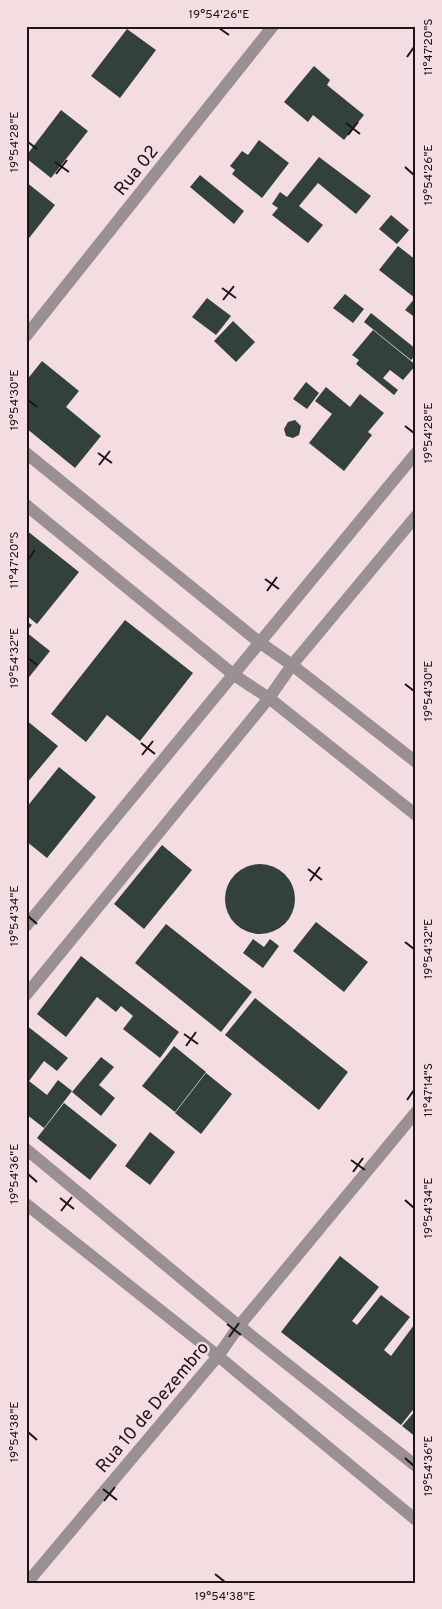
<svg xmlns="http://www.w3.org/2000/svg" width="442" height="1609" font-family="Overpass,sans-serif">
  <rect width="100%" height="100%" fill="#f3dde1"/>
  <!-- building -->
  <path fill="#32413a" d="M127,29L156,50L120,98L91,76Z
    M314,66L330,80L327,85L364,115L344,140L313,115L308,122L284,102Z
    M61,110L88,131L51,178L26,158V156Z
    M259,140L289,163L262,198L232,174L235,170L230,166L242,151L248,155Z
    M319,157L371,196L356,214L318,183L299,206L323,225L308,243L272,215L278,208L272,204L280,192L287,197Z
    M200,175L244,211L234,224L190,187Z
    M26,182L55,205L26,242Z
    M391,215L409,230L397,244L379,229Z
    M398,246L416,260V318L405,310L415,298L379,270Z
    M345,294L364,309L353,323L333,308Z
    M207,298L231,316L216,335L192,317Z
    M371,313L416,349V355L411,360L364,322Z
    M233,321L255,342L236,362L214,341Z
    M373,330L416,365L403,380L390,370L383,378L398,390L394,395L356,364L359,360L352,355Z
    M42,361L79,391L66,407L101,436L75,468L26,428V381Z
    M306,382L319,393L307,409L293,399Z
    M326,387L350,407L360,394L384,413L368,432L372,435L344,471L309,443L332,414L315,401Z
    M295,420L301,426L299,435L293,438L286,436L284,429L288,422Z
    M26,530L79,572L37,624L26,615Z
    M125,620L193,673L140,741L107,715L86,742L51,714Z
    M26,621L32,625L26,632L50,651L26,681Z
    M26,720L58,746L26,784Z
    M59,767L96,797L47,858L26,841V808Z
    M162,845L192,870L144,929L114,904Z
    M225 899a35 35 0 1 1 70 0a35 35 0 1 1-70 0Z
    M316,922L368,962L344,992L293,951Z
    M166,924L252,992L221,1032L135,963Z
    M253,939L264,947L270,939L279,946L263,968L243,953Z
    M81,956L179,1032L160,1058L123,1029L133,1016L121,1006L116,1012L97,997L66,1037L37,1014Z
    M255,998L348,1072L319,1110L225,1035Z
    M26,1025L68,1058L57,1071L44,1061L29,1081L47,1095L58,1080L72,1091L44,1128L26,1114Z
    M174,1046L206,1072L175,1112L142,1086Z
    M101,1057L114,1067L99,1085L115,1098L101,1116L72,1092Z
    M206,1073L232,1094L201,1134L175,1113Z
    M64,1103L117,1145L90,1180L37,1138Z
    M150,1132L175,1152L150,1185L125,1166Z
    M340,1256L379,1287L352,1321L357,1325L381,1295L410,1317L384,1350L391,1356L414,1325L416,1326V1406L401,1425L281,1332Z
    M416,1410V1437L402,1426Z"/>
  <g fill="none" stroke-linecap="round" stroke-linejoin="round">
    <!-- minor -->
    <path stroke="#999091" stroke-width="12" d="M26,336L273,26
      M26,453L259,642L292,665L416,762
      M26,505L234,675L269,698L416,815
      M26,926L416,453
      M26,995L269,698L292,665L416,516
      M26,1149L239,1326L416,1466
      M26,1204L218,1356L416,1520
      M27,1583L218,1356L239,1326L416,1112"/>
  </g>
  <!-- ticks -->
  <path fill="none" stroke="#1c1416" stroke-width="2" d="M219,28L229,35M407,57L414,47M346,123L360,134M348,135L358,122M28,142L37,149M55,162L69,172M405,167L414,175M56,174L67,160M222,288L236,298M223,300L234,286M28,400L37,407M405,426L414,433M98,453L112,463M99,465L110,451M28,560L35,550M265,579L279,589M267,591L277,577M28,658L37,665M405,684L414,691M141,743L155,754M142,755L153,741M308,869L322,880M310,881L320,867M28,916L37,924M405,942L414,949M184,1034L198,1044M186,1046L196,1032M407,1100L414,1090M351,1160L365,1170M353,1172L363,1158M28,1174L37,1182M60,1198L74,1209M405,1200L414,1208M61,1211L72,1197M227,1324L241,1335M229,1337L239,1323M28,1432L37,1440M405,1458L414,1466M103,1489L117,1500M104,1501L115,1487M215,1574L225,1582"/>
  <g text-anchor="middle" stroke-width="5" stroke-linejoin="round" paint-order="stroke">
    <!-- street labels -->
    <g font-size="18" fill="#1c1416" stroke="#f3dde1">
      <text transform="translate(136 170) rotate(-51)" y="6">Rua 02</text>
      <text transform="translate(152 1407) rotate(-50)" y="6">Rua 10 de Dezembro</text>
    </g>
  </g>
  <!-- border -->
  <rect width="442" height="1609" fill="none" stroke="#f3dde1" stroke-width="55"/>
  <rect x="28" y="28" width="386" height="1554" fill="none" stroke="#1c1416" stroke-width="2"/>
  <g font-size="12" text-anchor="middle" fill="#1c1416">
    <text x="219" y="18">19°54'26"E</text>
    <text transform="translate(428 47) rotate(-90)" y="4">11°47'20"S</text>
    <text transform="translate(14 142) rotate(-90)" y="4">19°54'28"E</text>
    <text transform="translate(428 175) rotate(-90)" y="4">19°54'26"E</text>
    <text transform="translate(14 400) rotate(-90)" y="4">19°54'30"E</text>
    <text transform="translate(428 433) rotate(-90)" y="4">19°54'28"E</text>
    <text transform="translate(14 560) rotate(-90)" y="4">11°47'20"S</text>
    <text transform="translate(14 658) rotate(-90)" y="4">19°54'32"E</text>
    <text transform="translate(428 691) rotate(-90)" y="4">19°54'30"E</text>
    <text transform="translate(14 916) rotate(-90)" y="4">19°54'34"E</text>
    <text transform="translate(428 949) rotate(-90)" y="4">19°54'32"E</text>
    <text transform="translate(428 1090) rotate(-90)" y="4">11°47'14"S</text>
    <text transform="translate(14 1174) rotate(-90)" y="4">19°54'36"E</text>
    <text transform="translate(428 1208) rotate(-90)" y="4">19°54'34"E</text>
    <text transform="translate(14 1432) rotate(-90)" y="4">19°54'38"E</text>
    <text transform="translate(428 1466) rotate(-90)" y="4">19°54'36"E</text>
    <text x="225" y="1600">19°54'38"E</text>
  </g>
</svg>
